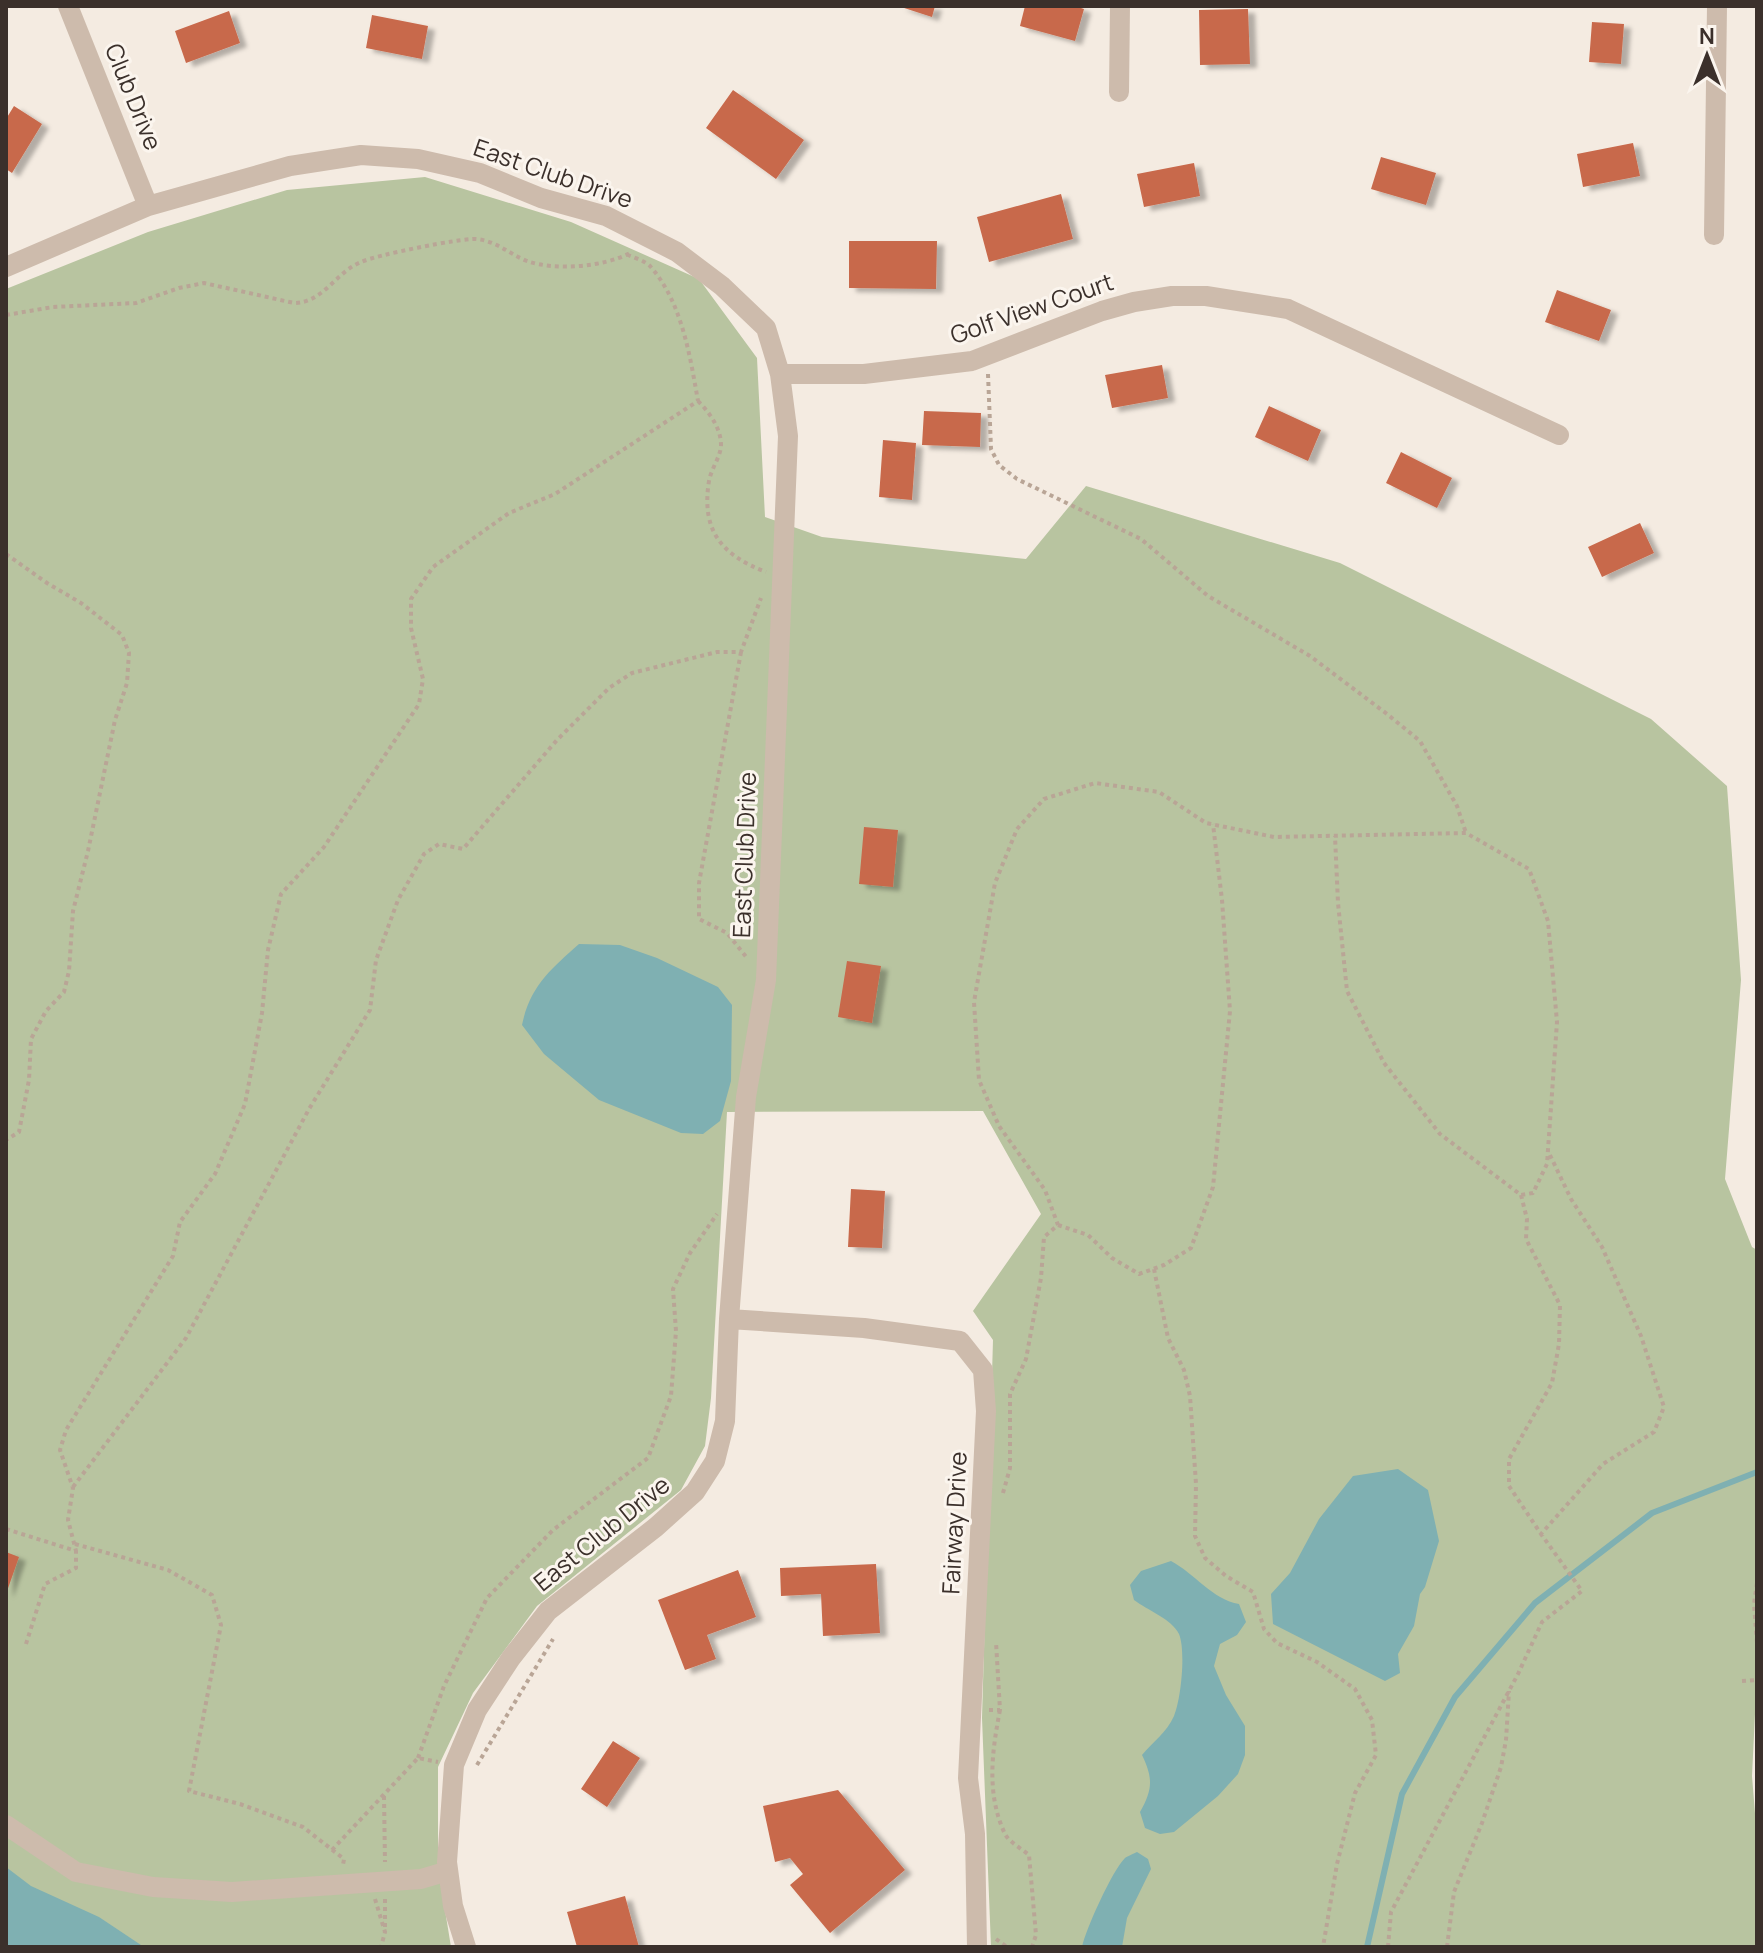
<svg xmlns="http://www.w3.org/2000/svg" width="1763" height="1953" font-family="Manrope,sans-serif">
  <defs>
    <filter id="shadow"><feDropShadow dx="7" dy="4" stdDeviation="2" flood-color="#0004"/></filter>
  </defs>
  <rect width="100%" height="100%" fill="#f4ebe1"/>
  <!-- green -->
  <path fill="#b8c4a0" d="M425,177L571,222L699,279L757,358L765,517L822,537L1026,559L1086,486L1340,563L1651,719L1727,786L1741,980L1725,1179L1752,1247L1757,1250V1673L1752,1776L1757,1838V1947H991L982,1718L993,1340L973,1311L1041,1214L983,1111L727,1112L711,1398L705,1446L681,1490L537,1606L473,1693L438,1767V1867L451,1947H6V289L148,232L287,190Z"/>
  <!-- water -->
  <path fill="#7fb0b2" d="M579,944L620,945L657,958L718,987L732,1005L731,1081L720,1121L703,1134L681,1133L599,1100L544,1054L522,1025C530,986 551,969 579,944Z
    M1398,1469L1428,1490L1439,1541L1425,1587L1420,1594L1414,1626L1398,1654L1400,1673L1385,1681L1273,1624L1271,1594L1290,1573L1319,1519L1353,1476Z
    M1171,1561C1194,1573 1213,1600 1239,1604L1246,1622L1237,1635L1220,1644L1214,1666L1226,1695L1245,1726V1755L1238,1774L1218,1796L1174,1832L1160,1834L1145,1828L1140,1812C1153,1789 1153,1778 1142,1755C1152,1743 1167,1732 1174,1716C1181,1700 1186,1651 1179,1634C1172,1619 1147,1610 1134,1600L1130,1585L1141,1571Z
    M1137,1852L1148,1859L1151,1869L1127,1918L1122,1947H1082C1086,1929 1112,1871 1125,1858C1126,1857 1135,1853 1137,1852Z
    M6,1867L31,1886L99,1917L144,1947H6Z"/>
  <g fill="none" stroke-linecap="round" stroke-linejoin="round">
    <!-- stream -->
    <path stroke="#7fb0b2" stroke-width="6" d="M1367,1947L1402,1794L1455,1697L1535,1603L1652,1513L1757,1472"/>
  </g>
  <!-- building -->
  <path fill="#c8694b" filter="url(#shadow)" d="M898,6H935L932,17Z
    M1025,6H1075L1084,9L1075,41L1020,26Z
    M1248,9L1250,64L1200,65L1199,10Z
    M229,11L240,43L186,63L175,31Z
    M372,15L428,26L422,59L366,48Z
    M1592,22L1624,24L1621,64L1589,62Z
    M733,90L804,140L776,179L706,128Z
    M14,106L42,124L12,173L6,169V119Z
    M1633,143L1640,176L1583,187L1577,154Z
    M1381,157L1436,173L1426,205L1371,189Z
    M1194,163L1200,196L1144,207L1137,174Z
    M1061,194L1073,239L989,262L977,217Z
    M849,241H937L936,289L849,288Z
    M1557,290L1611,310L1599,341L1545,322Z
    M1162,365L1168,398L1112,408L1105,375Z
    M1269,406L1321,430L1308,461L1255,437Z
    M924,411L981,413L980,447L922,445Z
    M883,440L916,443L912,500L879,497Z
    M1401,452L1452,478L1437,508L1386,483Z
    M1640,523L1654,553L1602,577L1588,547Z
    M864,827L898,830L893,887L859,884Z
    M847,961L881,966L872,1023L838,1017Z
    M851,1189L885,1191L882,1248L848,1247Z
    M6,1552L19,1557L6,1594Z
    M876,1564L880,1633L823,1636L821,1594L781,1596L780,1568Z
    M738,1570L756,1617L707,1635L716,1659L685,1670L658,1600Z
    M613,1741L640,1758L607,1807L581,1789Z
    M838,1790L905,1870L830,1933L790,1885L803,1874L790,1858L775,1862L763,1806Z
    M625,1896L639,1947H577L567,1912Z"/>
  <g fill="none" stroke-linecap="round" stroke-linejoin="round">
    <!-- path -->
    <path stroke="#b9a596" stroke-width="4" stroke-dasharray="4 4" stroke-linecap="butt" d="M6,315L53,307L136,303L179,288L204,283L294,303C323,303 336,272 361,262C376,255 461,238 476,239C497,241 509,254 527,261C555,271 604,267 630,253
      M988,374L991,449L999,465L1017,479L1141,539L1208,596L1310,656L1387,714L1420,741L1457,806L1466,833
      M698,401C709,412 721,428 721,445C721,456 711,469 709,481C701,530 721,555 766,572
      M6,554L47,583L81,603L122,635L129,653L127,683L115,720L88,851L73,911L69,971L64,992L46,1011L31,1039L29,1080L19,1132L6,1140
      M741,652L699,883V919L727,933L747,958
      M1521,1195L1527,1219L1526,1239L1560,1305L1559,1344L1552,1383L1509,1459V1486L1541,1534L1603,1464L1654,1432L1664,1407L1641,1336L1602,1247L1571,1199L1549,1153
      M1058,1225L1088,1235L1112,1258L1139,1274L1164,1265L1191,1248L1213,1187L1230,1011L1222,900L1213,824
      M1154,1269L1168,1338L1184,1370L1190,1396L1196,1484L1195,1536L1205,1558L1226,1576L1253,1592L1264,1629L1277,1643L1317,1662L1355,1689L1372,1720L1376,1755L1355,1793L1337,1864L1323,1947
      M73,1487L186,1338L309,1109L370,1010L376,960L398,900L424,854L439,844L463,849L557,740L609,688L632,673L717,652H741L761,598
      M1003,1493L1010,1468V1394L1026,1359L1041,1278L1044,1237L1058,1225L1045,1190L999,1126L979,1080L974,1002L995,883L1017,829L1044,799L1095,783L1159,792L1206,823L1274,837L1466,833L1529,869L1548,921L1557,1022L1547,1164L1533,1193L1521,1195L1440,1134L1384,1063L1347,991L1338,903L1335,836
      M6,1529L76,1551L68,1520L73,1488L60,1450L66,1430L173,1256L180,1222L215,1174L245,1104L262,1013L268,950L281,894L324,847L419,704L423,679L411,628V599L433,567L509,513L555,494L698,401C690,356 682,302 650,266C645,261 635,258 628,255
      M75,1544L168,1570L212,1595L221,1625L189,1791L240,1804L303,1827L344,1859L343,1865
      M1757,1583L1754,1604L1757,1643
      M26,1644L45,1584L76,1568V1551
      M1742,1681L1757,1680
      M989,1710H1000L996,1642
      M1000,1710C992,1751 986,1794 1005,1834C1009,1842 1022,1849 1029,1855L1036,1935L1032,1947
      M418,1758L444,1686L487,1598L553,1530L648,1458L671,1396L676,1331L673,1289L690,1253L717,1214
      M477,1765L553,1639
      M384,1796L385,1862
      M332,1850L418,1758L438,1762
      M375,1899L385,1932L381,1947
      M385,1899V1932
      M996,1939L1007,1947
      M1388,1947L1391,1912L1518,1674L1542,1622L1582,1591L1541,1534
      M1447,1947L1454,1892L1482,1823L1501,1767L1506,1740L1509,1691"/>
    <!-- minor -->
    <path stroke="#cdbbac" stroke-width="20" d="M68,6L148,206
      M1119,92L1120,6
      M1714,235L1717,6
      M6,267L148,206L290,166L361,155L418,159L480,173L541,198L606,216L677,252L722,286L766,328L780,374L788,436L766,980L746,1097L729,1319L725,1421L715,1461L695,1492L656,1527L548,1611L511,1658L477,1710L454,1765L447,1862L453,1906L466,1947
      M780,374H864L972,361L1102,311L1134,302L1172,296H1206L1288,309L1559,435
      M729,1319L864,1328L960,1341L983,1370L986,1411L968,1778L975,1834L977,1947
      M6,1825L76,1872L153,1887L232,1892L421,1879L448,1871"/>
  </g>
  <g text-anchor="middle" stroke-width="6" stroke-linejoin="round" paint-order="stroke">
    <!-- street labels -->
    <g font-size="24" fill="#3b302b" stroke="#fbf5ee">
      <text transform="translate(133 97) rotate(68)" y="8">Club Drive</text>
      <text transform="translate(553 174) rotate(19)" y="8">East Club Drive</text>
      <text transform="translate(1032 309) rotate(-19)" y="8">Golf View Court</text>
      <text transform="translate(745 855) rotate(-88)" y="8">East Club Drive</text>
      <text transform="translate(955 1523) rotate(-87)" y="8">Fairway Drive</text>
      <text transform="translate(602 1534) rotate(-39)" y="8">East Club Drive</text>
    </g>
  </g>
  <!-- border -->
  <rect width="1763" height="1953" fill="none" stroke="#3b302b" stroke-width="16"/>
  <!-- north arrow -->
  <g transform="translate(1707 56)" stroke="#fbf5ee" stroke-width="6" paint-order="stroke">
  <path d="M0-6L14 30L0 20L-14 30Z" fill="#3b302b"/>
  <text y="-12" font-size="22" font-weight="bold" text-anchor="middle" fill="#3b302b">N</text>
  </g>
</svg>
